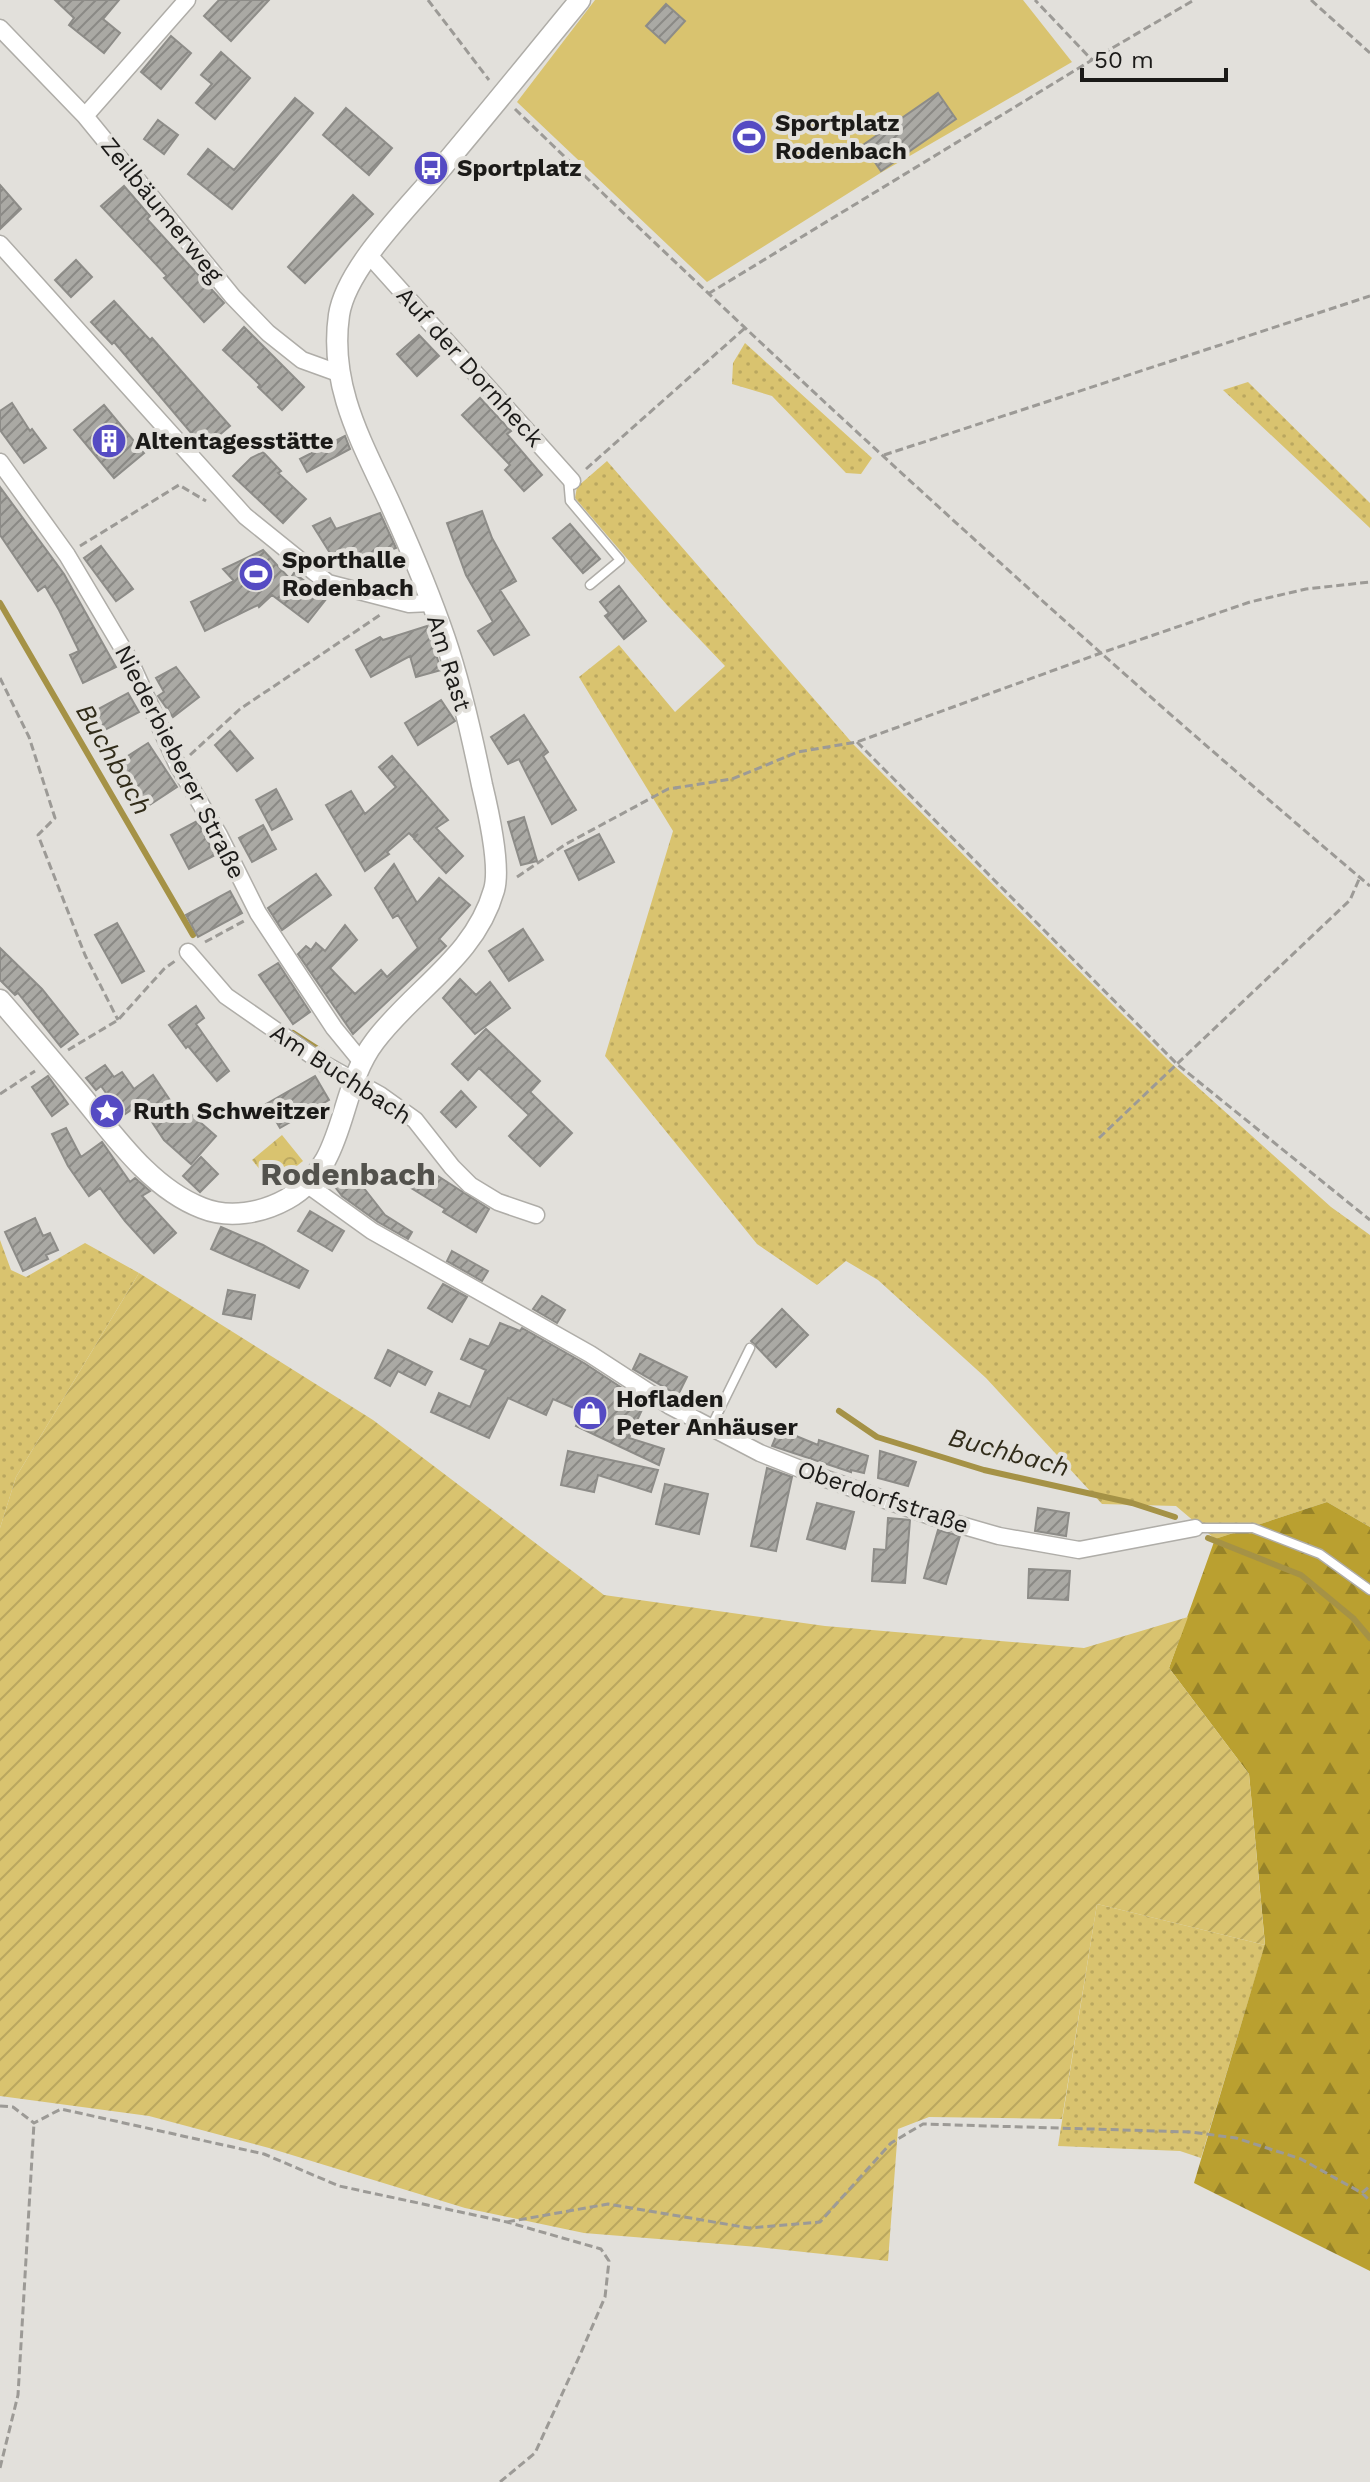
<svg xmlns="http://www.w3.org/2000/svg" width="1370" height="2482" font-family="'Work Sans',sans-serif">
  <defs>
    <pattern id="grass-dots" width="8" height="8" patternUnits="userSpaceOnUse" patternTransform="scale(2)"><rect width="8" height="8" fill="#d9c36f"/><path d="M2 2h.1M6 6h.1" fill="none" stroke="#baa75f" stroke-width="1.8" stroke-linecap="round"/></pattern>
    <pattern id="forest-firs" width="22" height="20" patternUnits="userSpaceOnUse" patternTransform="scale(2)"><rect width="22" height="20" fill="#baa030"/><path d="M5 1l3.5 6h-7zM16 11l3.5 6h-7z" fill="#968228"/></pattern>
    <pattern id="park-crowns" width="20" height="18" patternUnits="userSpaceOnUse" patternTransform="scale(2)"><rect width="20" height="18" fill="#d9c36f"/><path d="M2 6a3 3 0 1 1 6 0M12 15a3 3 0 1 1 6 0" fill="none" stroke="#baa75f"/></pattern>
    <pattern id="garden-furrows" width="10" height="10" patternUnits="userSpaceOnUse" patternTransform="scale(2)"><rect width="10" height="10" fill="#d9c36f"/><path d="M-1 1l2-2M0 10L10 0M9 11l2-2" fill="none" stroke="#baa75f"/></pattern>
    <pattern id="building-hatch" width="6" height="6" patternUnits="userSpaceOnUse" patternTransform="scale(2)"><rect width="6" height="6" fill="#aaa9a4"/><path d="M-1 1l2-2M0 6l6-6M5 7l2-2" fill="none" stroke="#8a8985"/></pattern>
  </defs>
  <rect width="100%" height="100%" fill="#e2e0db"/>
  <!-- grass -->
  <path fill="url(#grass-dots)" d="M745,343L872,458L861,474L846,473L772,396L732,384L733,363Z
    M1248,382L1370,503V528L1223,390Z
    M607,461L854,745L1172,1064L1331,1207L1370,1235V1527L1327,1502L1215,1539L1176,1506L1102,1504L986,1378L878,1280L846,1261L817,1285L757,1244L605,1056L673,831L579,677L619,645L675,712L725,666L667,605L575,498L577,487Z
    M0,1240L11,1270L26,1277L85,1243L139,1273L16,1477L0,1528Z
    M1097,1904L1265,1945L1201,2158L1180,2151L1058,2146Z"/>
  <!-- forest -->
  <path fill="url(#forest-firs)" d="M1327,1502L1370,1527V2271L1194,2183L1265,1944L1249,1774L1169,1668L1215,1539Z"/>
  <!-- park -->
  <path fill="url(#park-crowns)" d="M282,1135L303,1161L273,1185L252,1160Z"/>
  <!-- garden -->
  <path fill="url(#garden-furrows)" d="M139,1273L373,1420L604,1595L825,1626L1084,1648L1188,1617L1169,1668L1249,1774L1265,1945L1097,1904L1062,2119L929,2117L898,2129L888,2261L758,2247L584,2233L465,2208L269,2148L149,2116L0,2096V1528L16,1477Z"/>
  <!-- pitch -->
  <path fill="#d9c36f" d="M595,0H1023L1072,62L882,172L707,282L517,102Z"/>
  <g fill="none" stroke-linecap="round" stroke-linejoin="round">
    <!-- stream -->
    <path stroke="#a59246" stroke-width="6" d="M0,603L193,935
      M293,1033L324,1053
      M839,1411L877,1437L984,1470L1132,1503L1175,1517
      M1208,1538L1301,1575L1353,1618L1370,1638"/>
  </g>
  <!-- building -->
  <path fill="url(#building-hatch)" stroke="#8d8c88" stroke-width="2" d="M55,0H119L103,19L120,33L104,53L69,25L74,18Z
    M219,0H269L231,41L204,16Z
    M666,4L685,21L665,43L646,26Z
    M171,36L191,53L161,89L141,72Z
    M221,52L250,78L215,119L196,103L212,84L201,75Z
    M938,93L956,119L881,171L863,145Z
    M295,98L313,113L232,209L188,174L208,149L234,170Z
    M346,108L392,148L369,175L323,135Z
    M158,120L178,135L164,154L144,139Z
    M0,185L21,209L0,229Z
    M124,186L150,216L147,219L224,303L204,322L164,278L167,276L101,206Z
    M353,195L373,214L305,283L288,267Z
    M76,260L92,277L71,297L55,280Z
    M114,301L150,340L152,338L230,426L204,448L114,342L112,344L91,322Z
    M244,327L304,387L282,410L258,387L260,385L223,350Z
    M419,335L439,356L417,376L397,354Z
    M480,398L511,431L507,434L542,475L524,491L505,470L510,465L462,415Z
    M12,403L30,431L32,429L46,448L24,463L0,430V411Z
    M104,405L144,453L114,478L74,430Z
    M345,436L350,449L307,472L300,459Z
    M263,452L281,471L278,473L306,499L283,523L233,476L251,458Z
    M0,487L64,574L116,667L83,683L70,655L79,651L59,610L45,586L38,591L0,535Z
    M482,511L492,538L516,581L500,590L529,635L494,655L478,631L493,622L466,575L447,523Z
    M380,513L396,548L340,569L313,526L330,518L336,529Z
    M570,524L600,559L583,573L553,538Z
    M101,546L133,589L116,601L84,558Z
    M263,550L290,579L294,573L327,598L308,622L272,595L259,607L258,605L205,631L191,602L234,581L223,569Z
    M619,586L646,621L624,639L605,616L609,613L600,602Z
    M427,626L441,670L416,677L410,656L371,677L356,650L380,637L383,640Z
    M176,667L199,697L173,717L158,696L164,692L156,678Z
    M128,693L139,712L101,732L91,713Z
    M441,700L455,721L418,745L405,723Z
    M524,715L548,752L543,756L576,810L552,824L519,759L508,764L491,737Z
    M230,731L253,758L237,771L215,745Z
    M148,743L177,787L137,813L109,768Z
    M392,756L448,820L436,828L463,856L446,873L414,839L418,834L413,837L409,833L387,852L389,854L365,871L326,805L351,791L365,814L396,787L379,767Z
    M276,789L292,819L272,830L256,800Z
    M524,817L537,861L521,865L508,822Z
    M197,821L215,855L189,869L171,835Z
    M263,825L276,849L252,862L239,838Z
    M599,834L614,862L579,880L565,851Z
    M394,864L417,903L439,878L470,905L439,939L446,946L353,1034L298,954L306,946L311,950L316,943L325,951L345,925L357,940L330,968L355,994L381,970L387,977L418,948L398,915L393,918L375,888Z
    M316,874L331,895L282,930L268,908Z
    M230,891L242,913L198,937L186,915Z
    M117,923L144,971L122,983L95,935Z
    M523,929L543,960L509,981L489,951Z
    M0,948L42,989L78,1034L61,1047L18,993L15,995L0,980Z
    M278,963L310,1012L293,1024L259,975Z
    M460,979L476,995L490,982L510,1008L475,1034L443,998Z
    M196,1006L204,1018L196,1024L229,1071L217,1081L188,1046L186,1048L169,1025Z
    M486,1029L540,1081L530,1092L572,1133L540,1166L509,1136L529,1115L479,1068L468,1080L452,1064Z
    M105,1065L114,1077L122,1072L134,1089L153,1075L180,1115L185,1109L216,1136L191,1164L164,1140L140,1104L125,1114L116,1101L113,1103L101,1086L96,1090L86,1078Z
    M48,1076L68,1104L52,1116L32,1087Z
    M315,1076L329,1100L280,1128L266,1104Z
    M461,1091L476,1107L456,1127L441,1112Z
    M66,1128L81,1157L102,1142L130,1182L135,1178L150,1191L142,1196L176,1233L154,1253L125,1221L100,1188L89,1196L68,1166L52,1134Z
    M201,1157L218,1174L200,1192L183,1176Z
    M424,1167L489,1209L476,1232L443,1212L445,1209L411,1188Z
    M352,1173L385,1215L412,1232L408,1239L378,1222L342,1196L335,1187Z
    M310,1211L344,1231L332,1251L298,1231Z
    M35,1218L43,1236L50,1233L58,1250L46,1255L48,1259L23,1271L5,1232Z
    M221,1227L263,1245L308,1271L299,1288L211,1249Z
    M452,1251L488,1271L482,1281L447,1261Z
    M443,1284L467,1297L452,1322L428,1308Z
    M228,1290L255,1295L251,1319L223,1314Z
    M542,1296L565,1310L557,1323L533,1309Z
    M782,1309L808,1335L776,1367L751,1341Z
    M500,1323L520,1331L522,1328L584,1363L645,1403L629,1438L664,1449L659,1465L576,1426L583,1412L553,1399L546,1415L508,1398L489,1438L431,1412L439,1393L470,1407L486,1370L461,1359L470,1339L489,1347Z
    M388,1350L432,1372L425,1385L398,1371L390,1386L375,1378Z
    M640,1354L687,1377L678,1395L633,1369Z
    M779,1429L818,1445L819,1440L868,1456L864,1473L851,1470V1472L772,1446Z
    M568,1451L658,1470L651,1492L598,1475L594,1492L561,1485Z
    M880,1451L916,1462L908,1486L878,1478Z
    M767,1468L792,1477L776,1551L751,1546Z
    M665,1484L708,1494L699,1534L656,1524Z
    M817,1503L854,1512L845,1549L807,1539Z
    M1038,1508L1069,1513L1066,1536L1035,1531Z
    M888,1518L910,1520L905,1583L872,1581L874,1549L886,1550Z
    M938,1530L960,1536L946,1584L924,1578Z
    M1029,1569L1070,1571L1068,1600L1028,1598Z"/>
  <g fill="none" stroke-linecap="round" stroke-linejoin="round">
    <defs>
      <path id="service" d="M568,478L570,501L620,560L590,585
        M711,1427L750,1348
        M1195,1528H1253L1320,1554L1370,1590"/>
      <path id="minor" d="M0,28L85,116L233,297L268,333L302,360L338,373
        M85,116L187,0
        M0,244L245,516L328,583L409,604L431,603
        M368,254L572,481
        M0,462L67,555L129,659L177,764L219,835L258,913L334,1028L361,1061
        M188,952L226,996L324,1064L380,1095L415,1120L452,1167L470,1185L498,1202L536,1215
        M308,1185L372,1231L590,1354L670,1406L760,1453L818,1476L933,1517L999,1536L1079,1550L1195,1528"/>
      <path id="tertiary" d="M0,1000C27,1031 54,1063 80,1094C114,1135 150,1188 202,1208C229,1219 262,1213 287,1199C349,1164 336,1092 375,1041C414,989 475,957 494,890C501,866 488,810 482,785C472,736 461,686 445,639C429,592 409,545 388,499C360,439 329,384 339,315C346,268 409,207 439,171C487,114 533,57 580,0"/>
    </defs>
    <!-- service casing -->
    <use href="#service" stroke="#afada8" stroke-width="11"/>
    <!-- minor casing -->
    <use href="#minor" stroke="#afada8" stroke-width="19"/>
    <!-- tertiary casing -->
    <use href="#tertiary" stroke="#afada8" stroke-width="23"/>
    <!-- path -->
    <path stroke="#9c9a96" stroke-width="3" stroke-dasharray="8 4" stroke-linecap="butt" d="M428,0L489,80
      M1311,0L1370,53
      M1092,60L1194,0
      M515,109C792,376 1076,638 1370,886
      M708,294L1092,60L1035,0
      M884,455L1370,296
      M586,469L745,328
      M80,546L179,485L206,501
      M0,678L29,737L55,818L38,835L85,955L118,1020
      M857,742L1178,1065L1370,1220
      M190,755L240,709L380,615
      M517,877L566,844L668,789L732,779L798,752L857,742L1101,653L1250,602L1306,589L1370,582
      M205,942L244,921
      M68,1050L118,1020L164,969L175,961
      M0,1094L35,1071
      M1099,1138L1350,900L1360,877
      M0,2106L13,2107L34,2123L61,2109L264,2154L339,2186L507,2222L601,2249L609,2261L605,2297L580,2355L535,2453L500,2482
      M1362,2193L1370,2186
      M507,2222L608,2204L749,2228L820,2222L891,2143L923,2124L1191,2132L1236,2138L1301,2159L1362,2193L1370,2201
      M0,2468L18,2395L34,2123"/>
    <!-- service -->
    <use href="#service" stroke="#fff" stroke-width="8"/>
    <!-- minor -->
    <use href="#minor" stroke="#fff" stroke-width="16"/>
    <!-- tertiary -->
    <use href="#tertiary" stroke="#fff" stroke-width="20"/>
  </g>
  <!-- icons -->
  <defs>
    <symbol id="stadium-disc" viewBox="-11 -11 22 22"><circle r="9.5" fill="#554bc3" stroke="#e2e0db"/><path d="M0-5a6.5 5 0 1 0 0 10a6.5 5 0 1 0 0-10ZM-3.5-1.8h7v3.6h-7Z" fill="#fff"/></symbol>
    <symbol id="bus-disc" viewBox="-11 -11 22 22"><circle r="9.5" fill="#554bc3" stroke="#e2e0db"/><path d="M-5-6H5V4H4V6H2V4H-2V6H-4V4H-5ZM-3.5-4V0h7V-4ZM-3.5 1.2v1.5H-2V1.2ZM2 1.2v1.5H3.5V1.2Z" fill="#fff"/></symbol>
    <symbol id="building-disc" viewBox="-11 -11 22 22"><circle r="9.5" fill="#554bc3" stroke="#e2e0db"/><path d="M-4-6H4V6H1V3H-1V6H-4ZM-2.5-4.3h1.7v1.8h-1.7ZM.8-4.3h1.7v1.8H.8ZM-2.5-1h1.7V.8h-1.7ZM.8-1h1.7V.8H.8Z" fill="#fff"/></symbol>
    <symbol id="sight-disc" viewBox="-11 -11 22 22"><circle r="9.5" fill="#554bc3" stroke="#e2e0db"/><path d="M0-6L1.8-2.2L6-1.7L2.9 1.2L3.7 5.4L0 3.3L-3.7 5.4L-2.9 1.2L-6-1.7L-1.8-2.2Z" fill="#fff"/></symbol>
    <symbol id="shop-disc" viewBox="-11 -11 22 22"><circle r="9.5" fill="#554bc3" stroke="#e2e0db"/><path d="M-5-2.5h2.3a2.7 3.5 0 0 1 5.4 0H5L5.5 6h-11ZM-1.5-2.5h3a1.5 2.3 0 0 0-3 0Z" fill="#fff"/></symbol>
  </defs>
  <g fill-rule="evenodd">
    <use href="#stadium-disc" x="729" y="117" width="40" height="40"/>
    <use href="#bus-disc" x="411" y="148" width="40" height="40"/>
    <use href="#building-disc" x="89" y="421" width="40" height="40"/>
    <use href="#stadium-disc" x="236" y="554" width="40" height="40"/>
    <use href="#sight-disc" x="87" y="1091" width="40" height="40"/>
    <use href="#shop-disc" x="570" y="1393" width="40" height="40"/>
  </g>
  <g text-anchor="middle" stroke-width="8" stroke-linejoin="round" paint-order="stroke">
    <!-- poi labels -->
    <g font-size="24" font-weight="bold" fill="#1b1a18" stroke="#e2e0db" text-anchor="start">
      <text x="775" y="131">Sportplatz<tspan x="775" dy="28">Rodenbach</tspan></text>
      <text x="457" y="176">Sportplatz</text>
      <text x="135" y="449">Altentagesstätte</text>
      <text x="282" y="568">Sporthalle<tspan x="282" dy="28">Rodenbach</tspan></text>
      <text x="133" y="1119">Ruth Schweitzer</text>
      <text x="616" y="1407">Hofladen<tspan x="616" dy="28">Peter Anhäuser</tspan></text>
    </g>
    <!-- street labels -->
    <g font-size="24" fill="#1b1a18" stroke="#e2e0db">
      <text transform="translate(162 210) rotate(51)" y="8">Zeilbäumerweg</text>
      <text transform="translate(470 367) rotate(48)" y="8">Auf der Dornheck</text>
      <text transform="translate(449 663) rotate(73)" y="8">Am Rast</text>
      <text transform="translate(180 762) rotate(63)" y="8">Niederbieberer Straße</text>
      <text transform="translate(341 1074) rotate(33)" y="8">Am Buchbach</text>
      <text transform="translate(883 1497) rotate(19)" y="8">Oberdorfstraße</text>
    </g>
    <!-- water labels -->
    <g font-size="26" font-style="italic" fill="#312c1a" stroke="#e2e0db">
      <text transform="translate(114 759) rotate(60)" y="9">Buchbach</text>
      <text transform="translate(1009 1452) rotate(15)" y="9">Buchbach</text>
    </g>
    <!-- district labels -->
    <g font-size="32" font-weight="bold" fill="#53524d" stroke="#e2e0db">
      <text x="348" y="1185">Rodenbach</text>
    </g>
  </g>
  <!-- scale -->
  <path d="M1082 68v12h144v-12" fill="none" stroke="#1b1a18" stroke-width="4"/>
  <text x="1094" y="68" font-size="24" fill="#1b1a18" stroke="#e2e0db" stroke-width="6" paint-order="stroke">50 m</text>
</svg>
